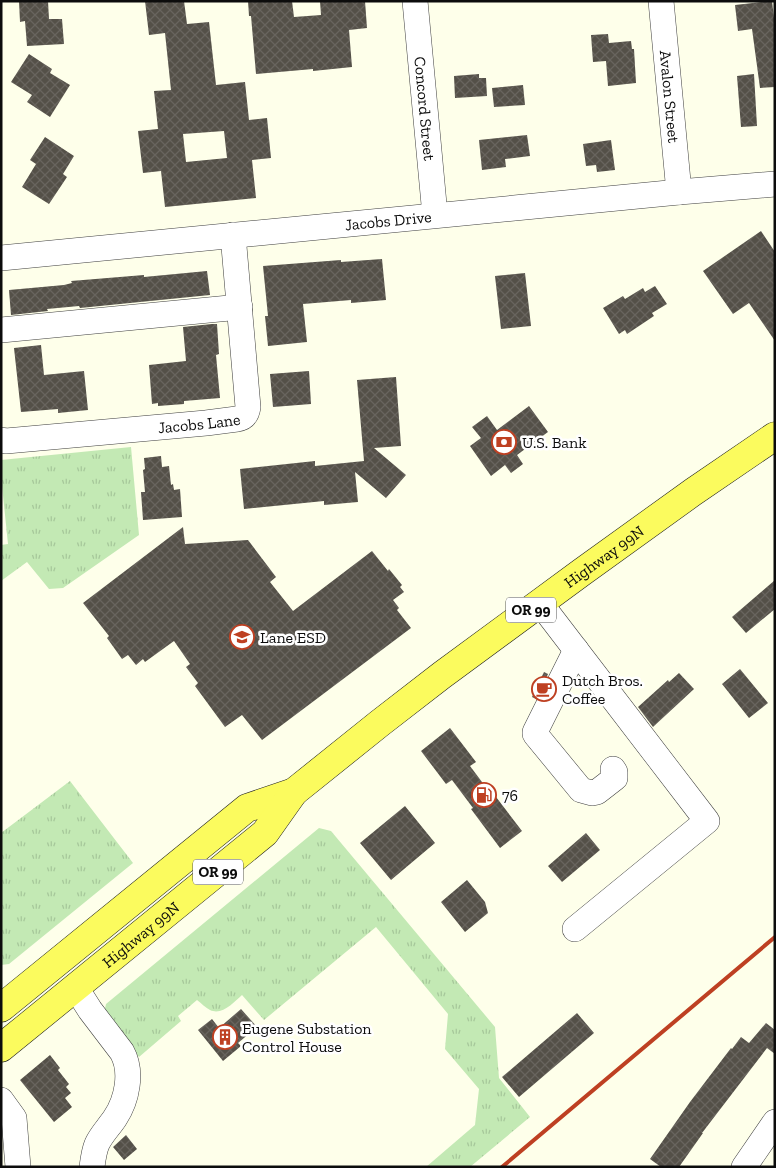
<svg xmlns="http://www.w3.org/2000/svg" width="776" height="1168" font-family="'Zilla Slab',serif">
  <defs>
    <pattern id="grass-tufts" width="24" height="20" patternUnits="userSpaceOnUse" patternTransform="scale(1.25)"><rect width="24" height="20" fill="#c3e9b4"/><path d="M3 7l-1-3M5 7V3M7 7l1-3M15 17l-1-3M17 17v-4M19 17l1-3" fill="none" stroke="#a6c79a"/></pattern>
    <pattern id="building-cross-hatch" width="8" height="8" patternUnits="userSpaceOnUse" patternTransform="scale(1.25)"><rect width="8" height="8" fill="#545048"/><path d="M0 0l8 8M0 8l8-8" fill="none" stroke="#68645e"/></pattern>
  </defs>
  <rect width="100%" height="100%" fill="#feffea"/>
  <!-- grass -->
  <path fill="url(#grass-tufts)" d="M131,447L139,535L63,588L49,589L27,562L1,581V545L8,544L1,476V460Z
    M70,781L133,863L9,964L1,965V833Z
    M319,828L331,831L495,1027L499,1078L530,1117L470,1167H426L475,1125L479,1089L445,1049L448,1014L376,927L264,1020L242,995C234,1002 222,1016 210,1010C206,1008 201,1003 197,1000L178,1016L181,1021L139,1057L104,1013L106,1004Z"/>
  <!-- building -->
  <path fill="url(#building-cross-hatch)" fill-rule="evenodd" d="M19,1H48L49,19H62L64,44L27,46L25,21L20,22Z
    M145,1H184L187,24L209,22L216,85L245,82L249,120L267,118L271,158L252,160L256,198L165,207L161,171L143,173L138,131L158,129L154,91L171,90L165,33L149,35ZM224,131L227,158L186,162L183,134Z
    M248,1H292L294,17L321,15L320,1H365L367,28L349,30L352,67L313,71V69L256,74L251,16H249Z
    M772,1L775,26V87L760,88L752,29L738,31L735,5Z
    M608,34L609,43L631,41L632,49H634L636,83L608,86L606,61L593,62L591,35Z
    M29,54L52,69L50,73L70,85L50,117L27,102L32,95L11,82Z
    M479,74V78H486L487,96L455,98L454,76Z
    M754,74L757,126L741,127L737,76Z
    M523,85L525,105L494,107L492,88Z
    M527,135L530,156L505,159L506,167L482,170L479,140Z
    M45,137L74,156L63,174L67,177L49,204L22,187L36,164L30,160Z
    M611,140L615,170L597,172L596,165L586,166L583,144Z
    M761,231L775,252V341L749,303L733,314L703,271Z
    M382,259L386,300L351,303V300L303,304L307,342L268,346L265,316H268L263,266L341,260V262Z
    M207,271L210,295L80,308L79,306L47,309L48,311L11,315L9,290L64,285L72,283L71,281L144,275V277Z
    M525,273L531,326L501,329L495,276Z
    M655,286L667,304L652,313L654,316L627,334L625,330L619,334L603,308L623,296L625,299L643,288L645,292Z
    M212,324H217L219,354L216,355L220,398L184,401V404L158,406V403L152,404L149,365L186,361L183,327Z
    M41,345L44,375L84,371L88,410L58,413V409L21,412L14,348Z
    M309,371L311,404L273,407L270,374Z
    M396,377L401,446L374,448L406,475L386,498L355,472L358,502L324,505V501L244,509L240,469L315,461V466L364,461L357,380Z
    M529,406L548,432L517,455L523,464L511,473L505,465L491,476L470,446L481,438L472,427L487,416L497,430Z
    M161,456L162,467L169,466L171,485L173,484L174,490L180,489L182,517L143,520L141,492H145L143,470L145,469L144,458Z
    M183,527L185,544L248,540L276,577L270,582L293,611L372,551L388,571L389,569L402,585L400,587L404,592L393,600L399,608L397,610L411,628L262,740L242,715L225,727L195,686L198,683L186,667L190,664L174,641L145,662L143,659L136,665L128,655L122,659L107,638L109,636L83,603Z
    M775,580V609L746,633L732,617Z
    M740,669L768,703L749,718L722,684Z
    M544,672L548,674L536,699L532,697Z
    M679,673L694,689L653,727L638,707L668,680L669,682Z
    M450,728L476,762L470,766L491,794L493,793L522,831L500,848L471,809L473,808L452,780L446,784L421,751Z
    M405,806L435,843L391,880L360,843Z
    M586,833L600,850L562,882L548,866Z
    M467,880L485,902L488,913L465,932L441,902Z
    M241,1009L257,1027L238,1043L241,1046L223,1061L198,1030L212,1019L219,1028Z
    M577,1013L594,1033L519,1097L502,1077Z
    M766,1023L775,1030V1054L767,1048L702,1133H703L679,1167H661L650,1159L690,1102L731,1048L732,1049L741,1037L749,1043Z
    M50,1055L60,1068L58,1070L69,1084L66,1087L71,1093L65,1098L72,1107L54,1122L20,1080Z
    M126,1135L137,1149L124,1160L113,1147Z"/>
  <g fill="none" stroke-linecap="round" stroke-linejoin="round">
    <defs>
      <g id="minor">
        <path id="s1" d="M415,1L435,215"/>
        <path id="s2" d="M661,1L679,192"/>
        <path id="s3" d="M1,258L679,192L775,184"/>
        <path d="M1,330L240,307"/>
        <path id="s4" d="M1,440L6,441L206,423L237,419C244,418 247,414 248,407L233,235"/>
        <path d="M540,603L707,821L575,929"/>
        <path d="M576,650L535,732V734L581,790L592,793L597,792L615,778V772L613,769"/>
        <path d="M76,988L90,1010L122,1052C133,1072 127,1100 115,1118C109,1127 101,1135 97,1144C94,1151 93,1159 92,1167"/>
        <path d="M1,1100L14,1118L18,1167"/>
        <path d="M744,1167L775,1122"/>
      </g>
      <g id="major">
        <path d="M1,1008L247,808L294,792"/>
        <path id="s5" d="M1,1048L265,833L294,792L380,723L442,675L582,572L693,492L775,436"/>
      </g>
    </defs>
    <!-- minor casing -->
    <use href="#minor" stroke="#3f3f3f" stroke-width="26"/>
    <!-- major casing -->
    <use href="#major" stroke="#1d1d1d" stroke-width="29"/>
    <!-- minor -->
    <use href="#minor" stroke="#fff" stroke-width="25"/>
    <!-- major -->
    <use href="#major" stroke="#fbfb5e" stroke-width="28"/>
    <!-- rail -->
    <path stroke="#be4022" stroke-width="4" d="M502,1167L775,937"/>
  </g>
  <!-- icons -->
  <defs>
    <symbol id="bank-ring" viewBox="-11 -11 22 22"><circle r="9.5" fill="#fff" stroke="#be4022" stroke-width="1.5"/><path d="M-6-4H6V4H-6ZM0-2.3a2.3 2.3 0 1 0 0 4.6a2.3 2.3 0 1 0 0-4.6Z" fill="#be4022"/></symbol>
    <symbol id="school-ring" viewBox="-11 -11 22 22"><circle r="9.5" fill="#fff" stroke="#be4022" stroke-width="1.5"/><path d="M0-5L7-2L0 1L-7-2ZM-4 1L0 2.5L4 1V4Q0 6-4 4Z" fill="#be4022"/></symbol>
    <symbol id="cafe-ring" viewBox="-11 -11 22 22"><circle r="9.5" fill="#fff" stroke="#be4022" stroke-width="1.5"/><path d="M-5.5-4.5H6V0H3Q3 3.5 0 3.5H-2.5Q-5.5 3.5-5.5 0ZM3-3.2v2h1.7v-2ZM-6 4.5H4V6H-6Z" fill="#be4022"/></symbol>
    <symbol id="fuel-ring" viewBox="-11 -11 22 22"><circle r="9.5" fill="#fff" stroke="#be4022" stroke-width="1.5"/><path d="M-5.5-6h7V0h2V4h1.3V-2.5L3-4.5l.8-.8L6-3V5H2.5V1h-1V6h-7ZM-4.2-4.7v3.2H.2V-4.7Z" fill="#be4022"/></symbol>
    <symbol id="building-ring" viewBox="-11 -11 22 22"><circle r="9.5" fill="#fff" stroke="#be4022" stroke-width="1.5"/><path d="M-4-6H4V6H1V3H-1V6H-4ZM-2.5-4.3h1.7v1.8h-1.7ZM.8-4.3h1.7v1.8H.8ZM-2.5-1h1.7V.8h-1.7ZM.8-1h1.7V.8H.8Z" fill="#be4022"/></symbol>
  </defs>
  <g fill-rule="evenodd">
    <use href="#bank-ring" x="490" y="428" width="28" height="28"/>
    <use href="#school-ring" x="228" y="623" width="28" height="28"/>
    <use href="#cafe-ring" x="530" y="675" width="28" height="28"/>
    <use href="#fuel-ring" x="470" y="781" width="28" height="28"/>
    <use href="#building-ring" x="211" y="1023" width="28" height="28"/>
  </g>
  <g text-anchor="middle" stroke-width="5" stroke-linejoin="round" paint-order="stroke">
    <!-- shield labels -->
    <g fill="#fff" stroke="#555" stroke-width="1">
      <rect x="506" y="597.5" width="50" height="25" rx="4"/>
      <rect x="193" y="859.5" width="50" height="25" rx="4"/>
    </g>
    <g font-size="15" font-weight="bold" fill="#0c0c0c">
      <text x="531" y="615">OR 99</text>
      <text x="218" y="877">OR 99</text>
    </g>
    <!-- street labels -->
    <g font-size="16" fill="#0c0c0c" stroke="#fff">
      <text dy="6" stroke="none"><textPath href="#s2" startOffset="96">Avalon Street</textPath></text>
      <text dy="6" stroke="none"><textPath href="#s1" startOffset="108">Concord Street</textPath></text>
      <text dy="6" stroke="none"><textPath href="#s3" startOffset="389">Jacobs Drive</textPath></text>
      <text dy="6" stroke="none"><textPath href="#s4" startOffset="199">Jacobs Lane</textPath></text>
      <text dy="6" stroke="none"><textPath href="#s5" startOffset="780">Highway 99N</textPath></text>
      <text dy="6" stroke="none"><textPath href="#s5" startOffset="180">Highway 99N</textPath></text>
    </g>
    <!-- poi labels -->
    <g font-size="16" fill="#0c0c0c" stroke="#fff" text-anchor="start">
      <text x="522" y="448">U.S. Bank</text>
      <text x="260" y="643">Lane ESD</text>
      <text x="562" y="686">Dutch Bros.<tspan x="562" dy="18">Coffee</tspan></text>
      <text x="502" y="801">76</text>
      <text x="242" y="1034">Eugene Substation<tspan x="242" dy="18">Control House</tspan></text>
    </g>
  </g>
  <!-- border -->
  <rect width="776" height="1168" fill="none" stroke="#0c0c0c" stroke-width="5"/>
</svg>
